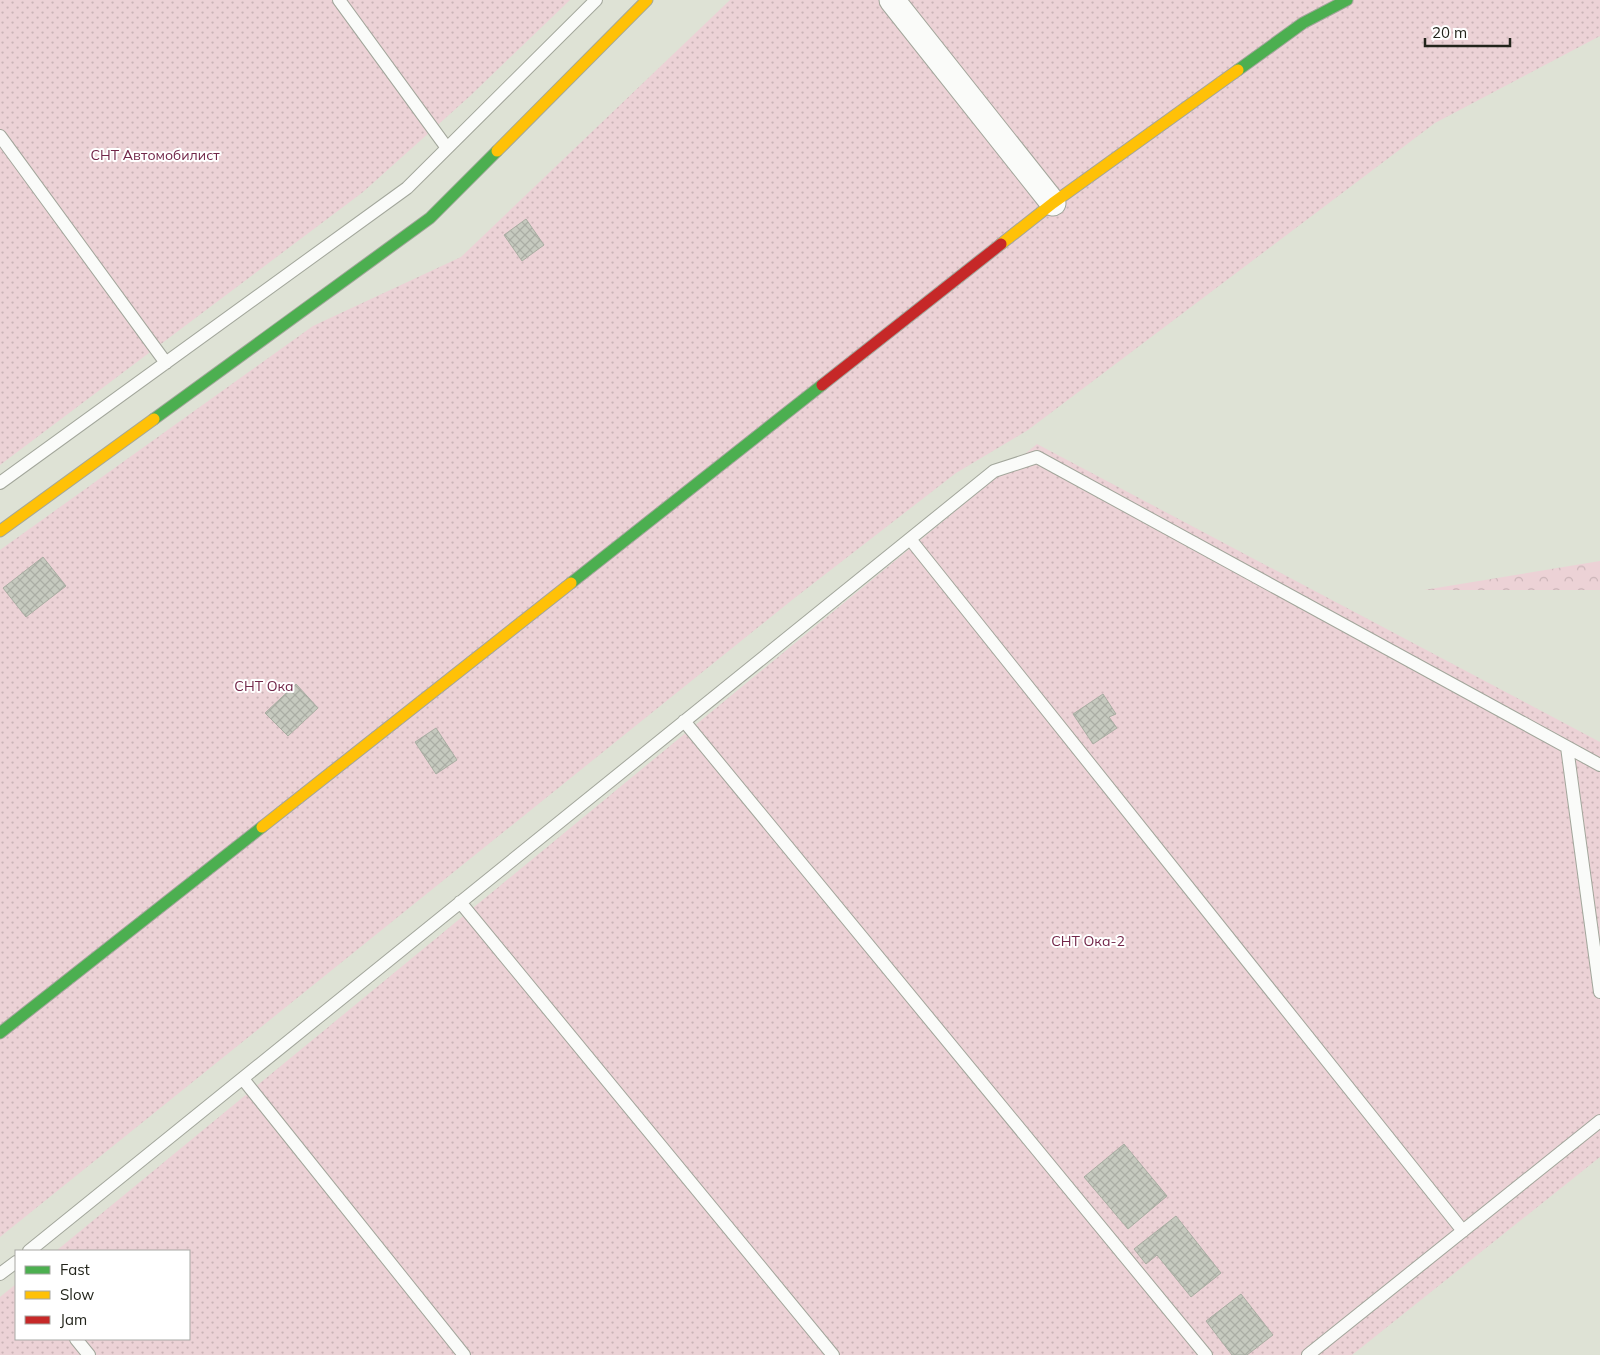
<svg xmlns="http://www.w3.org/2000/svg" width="1600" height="1355" font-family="Mulish,sans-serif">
  <defs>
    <pattern id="forest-crowns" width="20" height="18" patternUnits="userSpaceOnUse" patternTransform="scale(1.25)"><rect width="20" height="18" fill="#ecd2d6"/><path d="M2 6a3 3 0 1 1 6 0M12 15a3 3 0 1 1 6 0" fill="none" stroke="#cab4b7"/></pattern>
    <pattern id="garden-dots" width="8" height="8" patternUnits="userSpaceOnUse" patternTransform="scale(1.25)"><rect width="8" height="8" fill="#ecd2d6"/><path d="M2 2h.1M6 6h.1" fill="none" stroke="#cab4b7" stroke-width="1.8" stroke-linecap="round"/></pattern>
    <pattern id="building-cross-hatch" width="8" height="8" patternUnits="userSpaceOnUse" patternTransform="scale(1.25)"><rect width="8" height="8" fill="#c6cabf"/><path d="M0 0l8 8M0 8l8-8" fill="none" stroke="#aaada4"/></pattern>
  </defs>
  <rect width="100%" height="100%" fill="#dee2d5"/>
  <!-- forest -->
  <path fill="url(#forest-crowns)" d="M1600,561V590H1424Z"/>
  <!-- garden -->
  <path fill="url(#garden-dots)" d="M0,0H570L470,96L363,192L0,465Z
    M730,0H1600V36L1435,123L1028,430L956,473L792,600L0,1237V550L313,326L461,257Z
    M1037,444L1600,742V1157L1352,1355H0V1297L16,1284V1339H189V1251H56Z"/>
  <!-- building -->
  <path fill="url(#building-cross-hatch)" stroke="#a9ada2" d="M526,219L544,245L522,261L504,235Z
    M43,557L66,586L26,617L3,588Z
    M296,684L318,708L288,736L265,713Z
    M1103,694L1116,714L1109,717L1117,728L1093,744L1073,714Z
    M436,728L457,760L436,774L415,742Z
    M1124,1144L1167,1196L1128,1229L1084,1177Z
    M1176,1216L1221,1273L1191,1297L1157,1255L1146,1264L1134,1249Z
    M1241,1294L1273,1335L1247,1355H1232L1206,1321Z"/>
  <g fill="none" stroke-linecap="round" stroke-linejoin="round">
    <defs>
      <path id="lane" d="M339,0L447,148
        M0,136L166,363
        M0,483L407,188L596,0
        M910,539L1463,1231
        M684,721L1206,1355
        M1567,747L1600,992
        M460,902L833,1355
        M243,1079L464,1355
        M29,1251L994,471L1037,457L1600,765
        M0,1274L16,1262
        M76,1339L89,1355
        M1308,1355L1600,1121"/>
      <path id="street" d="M892,0L1053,203"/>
      <path id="fast" d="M1238,70L1303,23L1347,0
        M154,419L430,218L497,151
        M571,583L822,385
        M0,1033L262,827"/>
      <path id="slow" d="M497,151L647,0
        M1001,244L1053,203L1238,70
        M0,531L154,419
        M262,827L571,583"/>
      <path id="jam" d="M822,385L1001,244"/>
    </defs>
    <!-- lane casing -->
    <use href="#lane" stroke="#a2a69b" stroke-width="14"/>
    <!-- street casing -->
    <use href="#street" stroke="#a2a69b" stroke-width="27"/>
    <!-- fast casing -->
    <use href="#fast" stroke="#a2a69b" stroke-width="13"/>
    <!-- slow casing -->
    <use href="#slow" stroke="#a2a69b" stroke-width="13"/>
    <!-- jam casing -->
    <use href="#jam" stroke="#a2a69b" stroke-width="13"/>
    <!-- lane -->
    <use href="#lane" stroke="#fafbf9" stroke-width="12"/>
    <!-- street -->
    <use href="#street" stroke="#fafbf9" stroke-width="25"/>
    <!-- fast -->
    <use href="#fast" stroke="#4caf50" stroke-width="11"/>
    <!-- slow -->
    <use href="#slow" stroke="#ffc107" stroke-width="11"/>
    <!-- jam -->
    <use href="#jam" stroke="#c62828" stroke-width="11"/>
  </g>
  <g text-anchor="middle" stroke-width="4" stroke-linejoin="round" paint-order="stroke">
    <!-- park labels -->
    <g font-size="14" fill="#722649" stroke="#fff">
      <text x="155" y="160">СНТ Автомобилист</text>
      <text x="264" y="691">СНТ Ока</text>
      <text x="1088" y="946">СНТ Ока-2</text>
    </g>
  </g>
  <!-- legend -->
  <rect x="15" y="1250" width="175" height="90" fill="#ffffff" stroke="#a7a8a4"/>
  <rect x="25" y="1266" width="25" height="8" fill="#4caf50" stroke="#a7a8a4"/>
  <text x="60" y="1275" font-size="15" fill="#23251c">Fast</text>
  <rect x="25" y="1291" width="25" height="8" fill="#ffc107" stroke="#a7a8a4"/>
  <text x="60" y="1300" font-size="15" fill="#23251c">Slow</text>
  <rect x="25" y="1316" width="25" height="8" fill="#c62828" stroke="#a7a8a4"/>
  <text x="60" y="1325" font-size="15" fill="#23251c">Jam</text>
  <!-- scale -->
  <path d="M1425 38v8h85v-8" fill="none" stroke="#23251c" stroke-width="2.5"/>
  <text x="1432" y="38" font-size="15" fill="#23251c" stroke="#ffffff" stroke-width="4" paint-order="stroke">20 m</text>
</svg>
